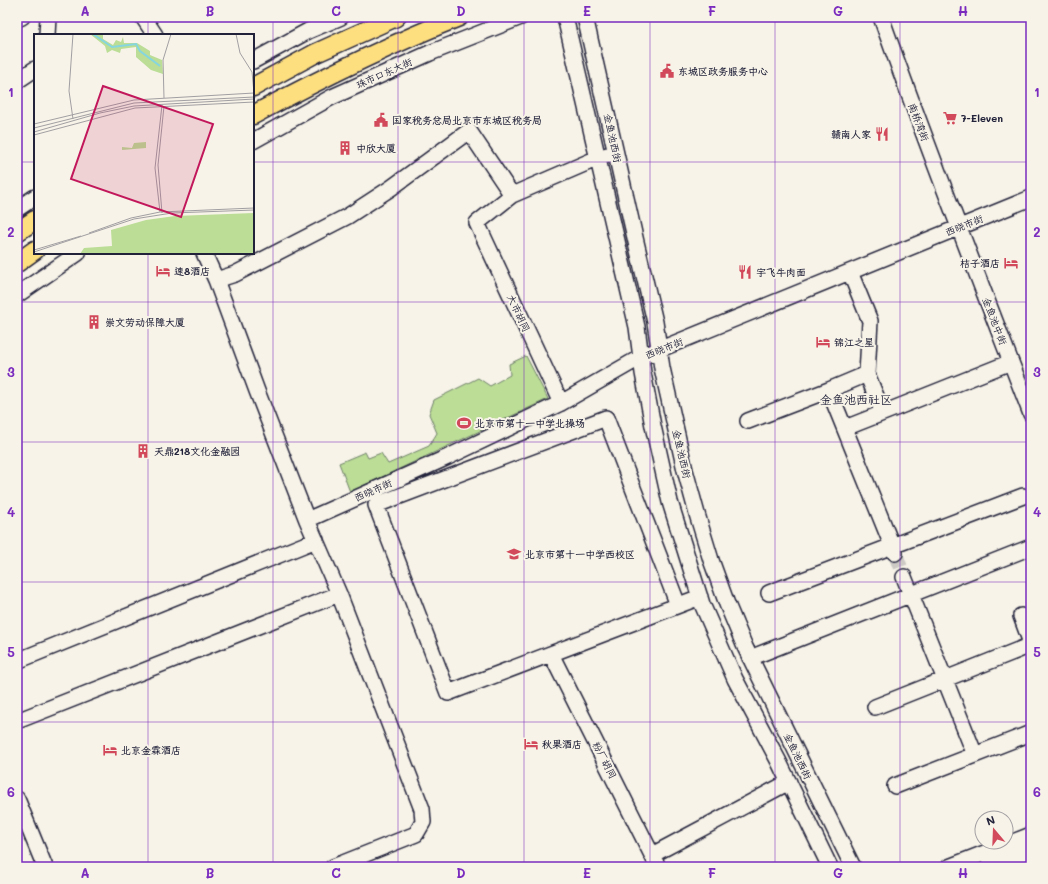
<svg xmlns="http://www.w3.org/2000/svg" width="1048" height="884" font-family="Mali,'LXGW WenKai TC',sans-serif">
  <rect width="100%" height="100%" fill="#f7f3e8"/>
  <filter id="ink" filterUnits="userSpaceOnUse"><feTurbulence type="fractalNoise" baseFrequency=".025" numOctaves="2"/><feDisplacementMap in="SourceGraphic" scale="8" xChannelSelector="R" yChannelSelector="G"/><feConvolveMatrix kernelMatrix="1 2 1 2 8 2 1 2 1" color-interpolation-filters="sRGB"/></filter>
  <g filter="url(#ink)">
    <!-- pitch -->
    <path fill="#bbdd96" stroke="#6e8068" d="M526,356L548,399L350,492L339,463L365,452L368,458L381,453L388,464L429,446L437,433L429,414L434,400L478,378L490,386L510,375L509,364Z"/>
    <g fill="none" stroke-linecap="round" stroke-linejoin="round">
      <!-- minor-tunnel -->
      <path stroke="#ccc9c5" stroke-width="15" stroke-dasharray="15 8" stroke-linecap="butt" d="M895,553L904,577"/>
      <defs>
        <path id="minor" d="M143,17L155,35
          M565,17L637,327L643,373L653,426L670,502L702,604L735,679L778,760L830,867
          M585,17L636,242L655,322L662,368L685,470L697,514L711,560L727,604L745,647L853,867
          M881,17C928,150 980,282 1031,414
          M17,19L22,17
          M47,35L48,17
          M253,61L308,31L341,17
          M17,81L35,69
          M253,141L332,97L430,53L521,17
          M512,195L598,158L607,155
          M17,209L35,197
          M204,253L216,280L257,391L307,520L339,594L422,809L423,822L416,834L333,867
          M850,272L870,321L867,374
          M216,280L235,274L348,216L391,188L469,131L512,195L477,223L561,403
          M17,295L78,253
          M883,413L1011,362
          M748,421L829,390
          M845,428L883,413L867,374L829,390L895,553
          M307,520L448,457L561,403L641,357L1031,198
          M904,577L975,755
          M769,593L1023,496
          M678,605L606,418L376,505L448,693L700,597
          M1021,616L1031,643
          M551,654L658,867
          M750,658L1031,547
          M17,661L316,540
          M875,707L1031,645
          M17,721L339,594
          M895,786L1031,733
          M17,799L45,867
          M652,855L789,782
          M949,867L1031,835
          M989,867L1031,850"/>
        <path id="major" d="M253,87L316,53L396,17
          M253,115C320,79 388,45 459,17
          M17,232L35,220
          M17,263L35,250"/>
      </defs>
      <!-- minor casing -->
      <use href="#minor" stroke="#22223b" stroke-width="18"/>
      <!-- major casing -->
      <use href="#major" stroke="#22223b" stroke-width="21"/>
      <!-- minor -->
      <use href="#minor" stroke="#f7f3e8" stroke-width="15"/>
      <!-- major -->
      <use href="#major" stroke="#fedf80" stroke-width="18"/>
    </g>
  </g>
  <!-- grid -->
  <path fill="none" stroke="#7b2cbf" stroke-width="1" stroke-opacity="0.55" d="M148,17V35M273,17V867M398,17V867M524,17V867M650,17V867M775,17V867M900,17V867M17,162H35M253,162H1031M148,253V867M17,302H1031M17,442H1031M17,582H1031M17,722H1031"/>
  <!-- icons -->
  <defs>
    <symbol id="civic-bare" viewBox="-9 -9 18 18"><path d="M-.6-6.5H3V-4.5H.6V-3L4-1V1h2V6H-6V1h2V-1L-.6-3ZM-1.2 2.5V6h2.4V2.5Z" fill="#d1495b" stroke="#f7f3e8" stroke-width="2.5" paint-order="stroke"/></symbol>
    <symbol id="supermarket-bare" viewBox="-9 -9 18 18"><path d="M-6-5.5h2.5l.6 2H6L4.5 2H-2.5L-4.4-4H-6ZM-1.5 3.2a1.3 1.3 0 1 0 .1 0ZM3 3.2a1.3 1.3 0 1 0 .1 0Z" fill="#d1495b" stroke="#f7f3e8" stroke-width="2.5" paint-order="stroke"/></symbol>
    <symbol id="restaurant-bare" viewBox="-9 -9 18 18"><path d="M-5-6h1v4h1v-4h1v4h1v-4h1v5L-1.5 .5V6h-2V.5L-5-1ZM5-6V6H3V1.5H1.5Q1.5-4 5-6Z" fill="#d1495b" stroke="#f7f3e8" stroke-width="2.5" paint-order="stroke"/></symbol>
    <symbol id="building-bare" viewBox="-9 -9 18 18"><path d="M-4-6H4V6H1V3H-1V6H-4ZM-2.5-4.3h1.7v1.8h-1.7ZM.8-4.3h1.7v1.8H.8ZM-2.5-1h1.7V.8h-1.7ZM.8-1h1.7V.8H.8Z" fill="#d1495b" stroke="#f7f3e8" stroke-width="2.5" paint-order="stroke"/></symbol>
    <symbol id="hotel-bare" viewBox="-9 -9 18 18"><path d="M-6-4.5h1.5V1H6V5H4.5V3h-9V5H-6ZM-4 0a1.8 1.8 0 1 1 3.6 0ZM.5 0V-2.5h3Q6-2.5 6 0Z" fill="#d1495b" stroke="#f7f3e8" stroke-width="2.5" paint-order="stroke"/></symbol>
    <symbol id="stadium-bare" viewBox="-9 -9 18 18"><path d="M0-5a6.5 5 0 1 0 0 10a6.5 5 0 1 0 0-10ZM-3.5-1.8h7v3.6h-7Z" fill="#d1495b" stroke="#f7f3e8" stroke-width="2.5" paint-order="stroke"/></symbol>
    <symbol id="school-bare" viewBox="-9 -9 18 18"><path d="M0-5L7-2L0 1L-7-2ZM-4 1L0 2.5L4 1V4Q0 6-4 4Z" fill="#d1495b" stroke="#f7f3e8" stroke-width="2.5" paint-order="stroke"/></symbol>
  </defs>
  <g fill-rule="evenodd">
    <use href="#civic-bare" x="657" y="61" width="20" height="20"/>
    <use href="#supermarket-bare" x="940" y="108" width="20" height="20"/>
    <use href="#civic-bare" x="371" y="110" width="20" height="20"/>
    <use href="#restaurant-bare" x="872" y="124" width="20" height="20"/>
    <use href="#building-bare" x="335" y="138" width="20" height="20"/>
    <use href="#hotel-bare" x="1001" y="253" width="20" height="20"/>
    <use href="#hotel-bare" x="153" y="261" width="20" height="20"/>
    <use href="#restaurant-bare" x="735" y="262" width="20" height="20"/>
    <use href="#building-bare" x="84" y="312" width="20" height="20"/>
    <use href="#hotel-bare" x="813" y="332" width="20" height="20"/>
    <use href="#stadium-bare" x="454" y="413" width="20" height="20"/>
    <use href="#building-bare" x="133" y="441" width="20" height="20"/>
    <use href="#school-bare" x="504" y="544" width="20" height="20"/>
    <use href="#hotel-bare" x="521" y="734" width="20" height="20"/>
    <use href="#hotel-bare" x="100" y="740" width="20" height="20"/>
  </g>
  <g text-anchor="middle" stroke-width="4" stroke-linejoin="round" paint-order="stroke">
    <!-- poi labels -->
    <g font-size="10" font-weight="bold" fill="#22223b" stroke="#f7f3e8" text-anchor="start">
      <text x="678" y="75">东城区政务服务中心</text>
      <text x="961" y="122">7-Eleven</text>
      <text x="392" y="124">国家税务总局北京市东城区税务局</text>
      <text x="871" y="138" text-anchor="end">赣南人家</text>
      <text x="356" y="152">中欣大厦</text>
      <text x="1000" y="267" text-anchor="end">桔子酒店</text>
      <text x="174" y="275">速8酒店</text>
      <text x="756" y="276">宇飞牛肉面</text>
      <text x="105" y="326">崇文劳动保障大厦</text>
      <text x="834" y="346">锦江之星</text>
      <text x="475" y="427">北京市第十一中学北操场</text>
      <text x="154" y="455">天鼎218文化金融园</text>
      <text x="525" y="558">北京市第十一中学西校区</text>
      <text x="542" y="748">秋果酒店</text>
      <text x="121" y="754">北京金霖酒店</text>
    </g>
    <!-- street labels -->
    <g font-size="10" fill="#22223b" stroke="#f7f3e8">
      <text transform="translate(384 73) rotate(-24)" y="4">珠市口东大街</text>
      <text transform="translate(919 122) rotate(69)" y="4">南桥湾街</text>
      <text transform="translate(613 138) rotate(78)" y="4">金鱼池西街</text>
      <text transform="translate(964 225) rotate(-22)" y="4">西晓市街</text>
      <text transform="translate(519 313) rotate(65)" y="4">大市胡同</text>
      <text transform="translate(995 321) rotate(69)" y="4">金鱼池中街</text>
      <text transform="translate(664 348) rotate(-22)" y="4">西晓市街</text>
      <text transform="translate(682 454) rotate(77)" y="4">金鱼池西街</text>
      <text transform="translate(373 490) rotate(-24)" y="4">西晓市街</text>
      <text transform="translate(798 756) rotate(64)" y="4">金鱼池西街</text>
      <text transform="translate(605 760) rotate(63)" y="4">粉厂胡同</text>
    </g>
    <!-- quarter labels -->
    <g font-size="12" fill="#22223b" stroke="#f7f3e8">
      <text x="856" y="404">金鱼池西社区</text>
    </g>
  </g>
  <!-- overview -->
  <g transform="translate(34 34)">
    <rect width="220" height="220" fill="#f7f3e8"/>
    <path d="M56,0H69V5L79,11L82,6L87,8L89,3L90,9H103L116,17V21L128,26L129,40L117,36L102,23V13L87,15L86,19L78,16L73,19L71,12ZM220,179V220H46L50,214L78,212L77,196L112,186L141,182Z" fill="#bbdd96"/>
    <path d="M112,108V114L88,116V113L98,114L100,109Z" fill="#bbdd96"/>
    <path fill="none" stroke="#85d6de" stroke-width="2" d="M59,0L78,13L102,10L106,17L126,32"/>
    <path fill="none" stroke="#a29fa3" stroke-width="1" d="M202,0L206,19L218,38L220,59M130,64L129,26L137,0M39,85L35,57L39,0M0,90L100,66L220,59M0,94L100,69L220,63M0,98L66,79L100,72L220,65M0,101L101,74L220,68M126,178L121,134L128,71M128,179L124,131L130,72M55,199L97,184L126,178L220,174M0,216L47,202M0,218L100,185L138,179L220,176"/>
    <path fill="#c2185b" fill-opacity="0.15" stroke="#c2185b" stroke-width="2" d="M69,52L179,90L147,183L37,145Z"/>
    <rect width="220" height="220" fill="none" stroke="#22223b" stroke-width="2"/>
  </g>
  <!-- margin -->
  <rect width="1048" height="884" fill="none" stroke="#f7f3e8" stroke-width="44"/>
  <!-- north arrow -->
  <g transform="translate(994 830) rotate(341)"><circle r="19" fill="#f7f3e8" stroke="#a29fa3"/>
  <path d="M0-3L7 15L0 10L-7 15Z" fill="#d1495b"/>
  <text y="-6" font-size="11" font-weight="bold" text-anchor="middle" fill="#22223b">N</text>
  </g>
  <rect x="22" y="22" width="1004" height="840" fill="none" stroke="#7b2cbf" stroke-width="1.5"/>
  <g font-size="13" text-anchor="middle" font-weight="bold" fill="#7b2cbf">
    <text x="85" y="16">A</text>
    <text x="210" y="16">B</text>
    <text x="336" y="16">C</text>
    <text x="461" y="16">D</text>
    <text x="587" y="16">E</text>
    <text x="712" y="16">F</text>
    <text x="838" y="16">G</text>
    <text x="963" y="16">H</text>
    <text x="11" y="97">1</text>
    <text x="1037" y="97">1</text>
    <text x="11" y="237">2</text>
    <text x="1037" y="237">2</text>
    <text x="11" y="377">3</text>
    <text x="1037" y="377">3</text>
    <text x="11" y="517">4</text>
    <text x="1037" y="517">4</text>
    <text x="11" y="657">5</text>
    <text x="1037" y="657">5</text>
    <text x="11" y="797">6</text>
    <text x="1037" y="797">6</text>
    <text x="85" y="878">A</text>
    <text x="210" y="878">B</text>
    <text x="336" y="878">C</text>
    <text x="461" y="878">D</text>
    <text x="587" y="878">E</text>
    <text x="712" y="878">F</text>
    <text x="838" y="878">G</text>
    <text x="963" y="878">H</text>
  </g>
</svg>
